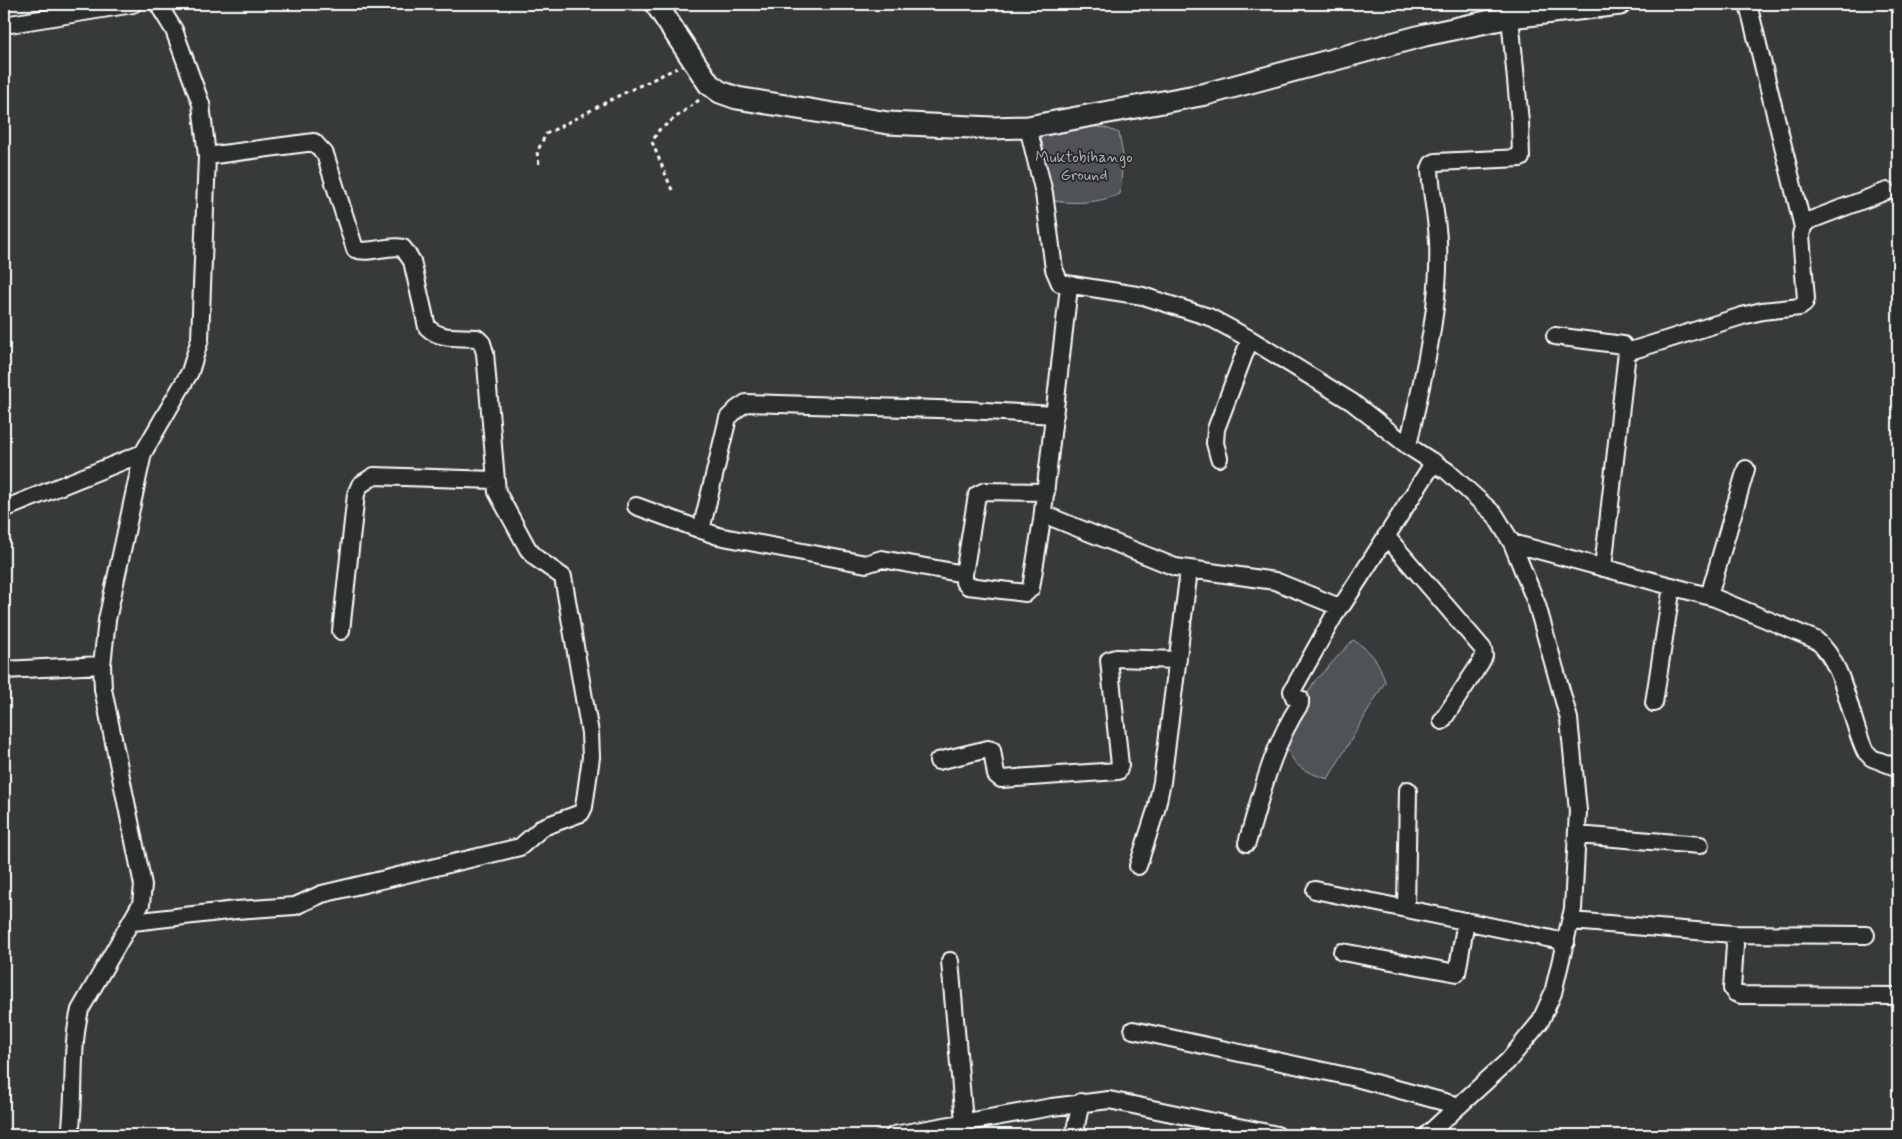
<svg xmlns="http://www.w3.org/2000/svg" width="1902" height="1139" font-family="Mynerve,sans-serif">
  <rect width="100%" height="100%" fill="#373a3b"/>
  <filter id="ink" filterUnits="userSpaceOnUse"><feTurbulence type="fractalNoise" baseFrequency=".02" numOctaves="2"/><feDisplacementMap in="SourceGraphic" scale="10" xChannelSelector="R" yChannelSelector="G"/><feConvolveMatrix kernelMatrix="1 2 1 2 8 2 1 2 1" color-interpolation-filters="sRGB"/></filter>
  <g filter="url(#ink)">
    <!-- green -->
    <path fill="#505354" stroke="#a8a9aa" d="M1090,126L1106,128L1119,133L1123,156L1120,194C1098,203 1078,204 1054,201L1041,137Z
      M1353,640C1370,650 1380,662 1385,682L1328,779C1300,770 1293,767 1284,739L1314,682Z"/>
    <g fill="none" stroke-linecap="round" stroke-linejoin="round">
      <defs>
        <path id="minor" d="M1748,4L1803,227
          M4,25L133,4
          M1028,127L1044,193L1054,269L1060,283L1143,296L1209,317L1250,339L1352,402L1408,446L1447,471L1495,515L1512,543L1537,605L1569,719L1578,811L1573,909L1553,993L1540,1022L1508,1061L1427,1135
          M1555,336L1623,345L1627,352L1603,568
          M1627,352L1742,316L1762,311L1800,307L1804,304L1806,299L1801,235L1803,227L1808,221L1887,191
          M1408,446C1422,380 1441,310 1438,241C1437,217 1431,193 1430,169L1432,164L1436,162L1521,158L1520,122L1510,17
          M1219,458L1215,443L1216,429L1250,339
          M636,506L718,536L866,564L882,559L964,574V582L968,586L1026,593L1031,588L1042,520L1069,287
          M4,509L143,453
          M1043,514L1175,567L1275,581L1339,607L1343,604L1434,462
          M701,530L728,418L737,409L746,403L968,410L1055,415
          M1386,536L1483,649L1484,656L1481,662L1442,721
          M1512,543L1715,598L1816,640C1845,663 1849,717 1865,751L1872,758L1898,768
          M964,574L977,495L985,491L1046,492
          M1709,596L1746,469
          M341,631L356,494L360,485L374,476L494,480
          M4,670L102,665
          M1654,703L1672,586
          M938,761L988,749L992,750L996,775L1001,779L1118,771L1120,765L1109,660L1116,658L1178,660
          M1577,835L1700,845
          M1247,843C1261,796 1272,746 1300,704V699L1294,697L1292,691L1339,607
          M1138,866L1156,810L1162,782L1189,570
          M1315,890L1566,942
          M1406,908L1408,790
          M1571,921L1733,934L1735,945L1732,989L1735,993L1741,995L1898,996
          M133,922L236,910L295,906L322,894L520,847L543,827L581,813L584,807L591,757L590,733L563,577L536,558L528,549L497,492L485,353L482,343L477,338C459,336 441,341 427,327L412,261L403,248C387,244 370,255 355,249L325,154L314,142L207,156
          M1733,934L1866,935
          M1342,952L1457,973L1466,921
          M950,961L964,1122
          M1133,1030L1356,1078L1459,1106
          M70,1135C76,1094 70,1050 80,1010L141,904L143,885L103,689L102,665L107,620L143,453L190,372L200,339L207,156L201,104L174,30L158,4
          M894,1135L1052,1107L1109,1100L1277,1135
          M1074,1135L1081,1102"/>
        <path id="tertiary" d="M656,4L709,84L720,92L737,98L888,123L992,128L1028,127L1206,94L1425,35L1510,17L1620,4"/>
      </defs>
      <!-- minor casing -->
      <use href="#minor" stroke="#fff" stroke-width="20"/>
      <!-- tertiary casing -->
      <use href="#tertiary" stroke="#fff" stroke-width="25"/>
      <!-- path -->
      <path stroke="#fff" stroke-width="3" stroke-dasharray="4 4" stroke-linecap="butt" d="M539,164L537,152L546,134L620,95L677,68
        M672,190L652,142L659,130L699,100"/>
      <!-- minor -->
      <use href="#minor" stroke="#2a2d2e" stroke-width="16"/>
      <!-- tertiary -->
      <use href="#tertiary" stroke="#2a2d2e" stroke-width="21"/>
    </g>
  </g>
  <g text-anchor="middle" stroke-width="4" stroke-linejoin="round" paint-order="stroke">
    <!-- park labels -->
    <g font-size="16" fill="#b0b2b2" stroke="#2a2d2e">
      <text x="1084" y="162">Muktobihango<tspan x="1084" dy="18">Ground</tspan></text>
    </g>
  </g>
  <!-- margin -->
  <rect width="1902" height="1139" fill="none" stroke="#2a2d2e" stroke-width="20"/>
  <rect x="10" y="10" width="1882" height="1119" fill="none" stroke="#fff" stroke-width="2" filter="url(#ink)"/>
</svg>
